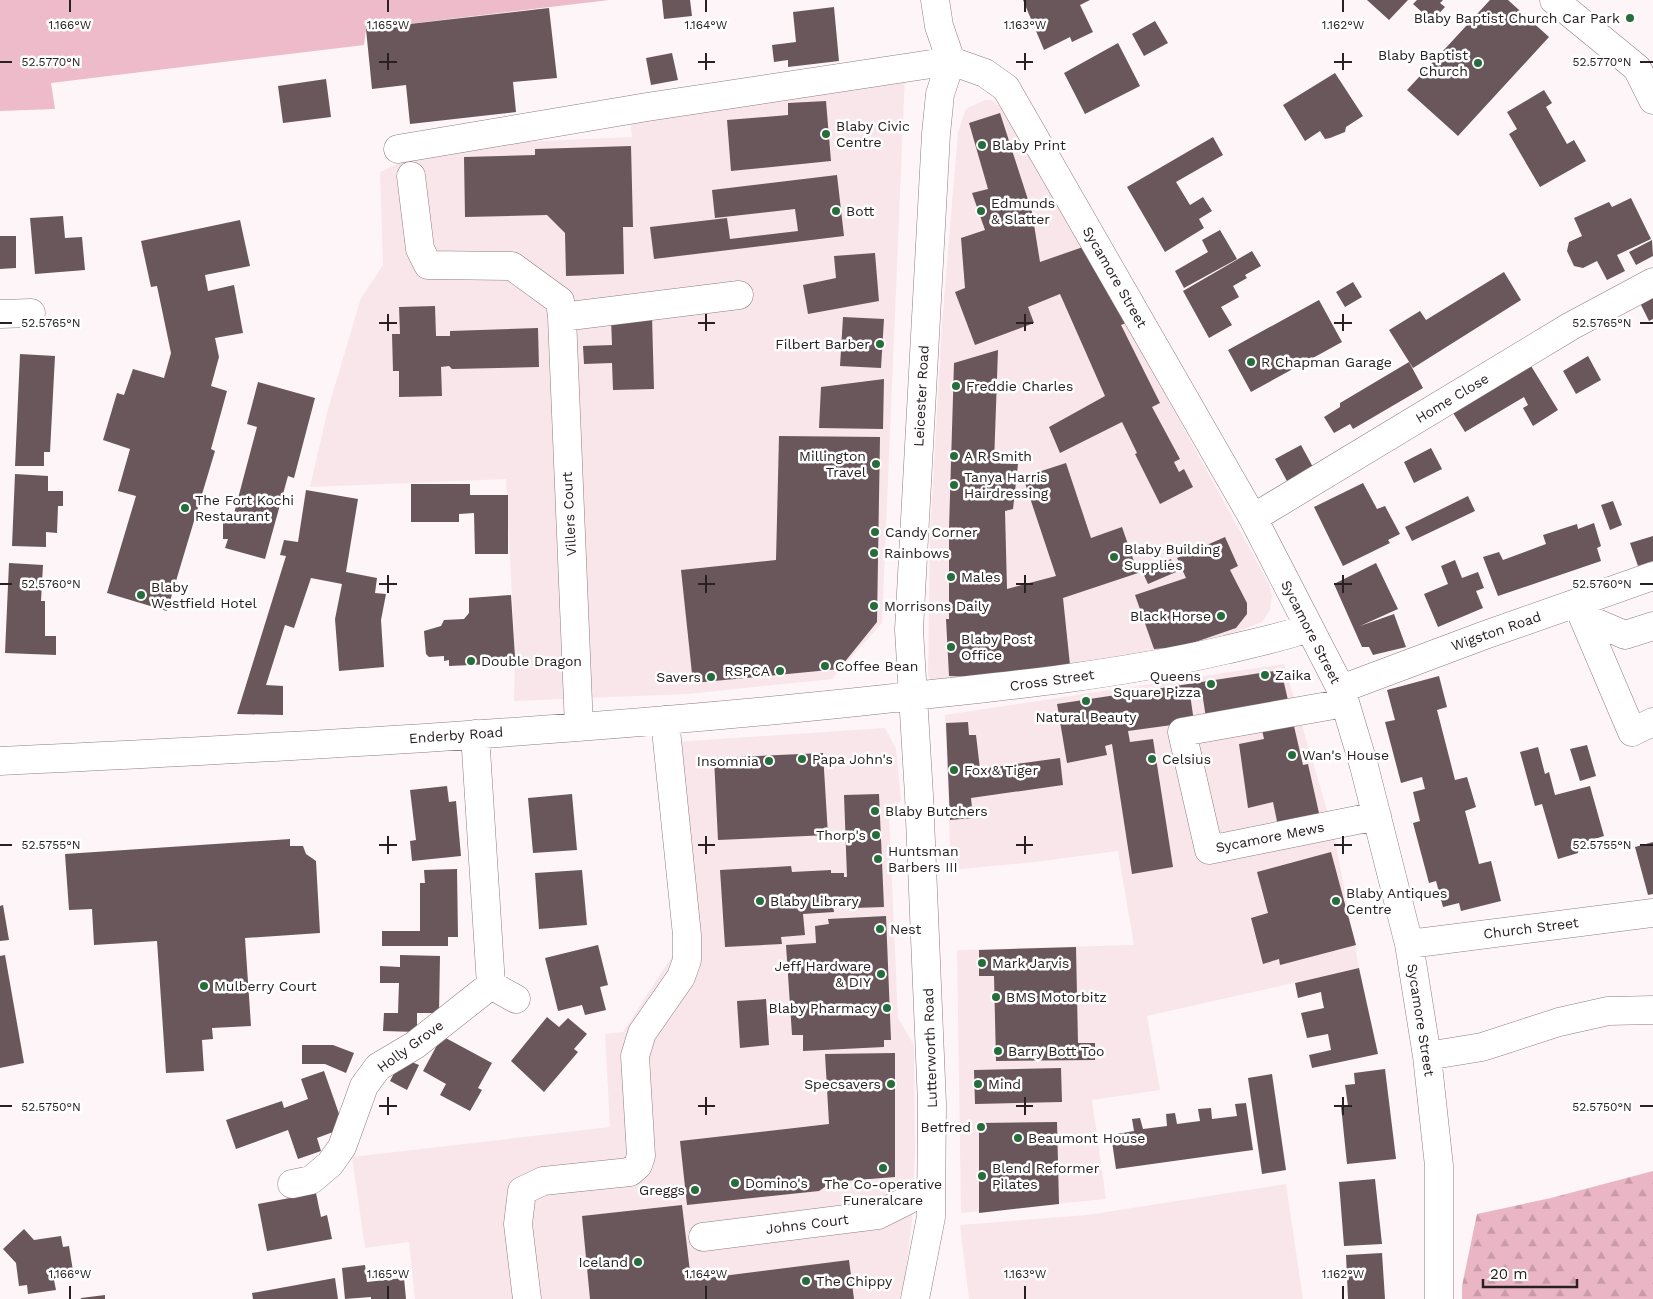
<svg xmlns="http://www.w3.org/2000/svg" width="1653" height="1299" font-family="'Work Sans',sans-serif">
  <defs>
    <pattern id="forest-firs" width="22" height="20" patternUnits="userSpaceOnUse" patternTransform="scale(1.25)"><rect width="22" height="20" fill="#eab5c4"/><path d="M5 1l3.5 6h-7zM16 11l3.5 6h-7z" fill="#c99ba8"/></pattern>
  </defs>
  <rect width="100%" height="100%" fill="#fef5f8"/>
  <!-- built -->
  <path fill="#f9e6eb" d="M905,75L882,623L832,679L687,694L514,701L515,656L506,479L310,487L328,409L361,298L383,265L380,172L409,159L517,142L632,137L630,118Z
    M985,100H992L999,106L1011,122L1126,323L1269,584L1272,596L1270,610L1262,622L1186,651L933,682L928,676L930,535L942,324L958,132L966,109Z
    M1284,664L1334,834L1359,968L1147,1016L1160,1090L1092,1100L1106,1199L961,1213L957,950L1134,945L1118,851L1035,862L951,870L945,715Z
    M885,728L896,749L901,800L889,815L898,1018L914,1045L915,1152L912,1221L904,1285L899,1299H415L409,1242L365,1248L352,1157L610,1127L605,1034L623,1032L678,947L661,743Z
    M1286,1184L1303,1299H969L960,1225L1087,1215Z"/>
  <!-- grass -->
  <path fill="#edbbc9" d="M0,0H609L366,29L364,45L51,83L55,109L0,111Z"/>
  <!-- forest -->
  <path fill="url(#forest-firs)" d="M1653,1171V1299H1462V1286L1477,1214L1551,1198Z"/>
  <!-- building -->
  <path fill="#69575c" d="M662,0H690L692,16L664,19Z
    M1023,0H1090L1080,5L1093,32L1072,42L1070,37L1044,50Z
    M1367,0H1408L1389,20Z
    M1417,0H1443L1440,3L1445,7L1432,21L1413,4Z
    M1490,0H1508L1549,37L1458,136L1407,90Z
    M834,7L839,61L788,67V60L774,62L772,45L796,42L793,12Z
    M549,8L557,78L513,82L516,112L410,124L406,85L372,89L366,29Z
    M1155,21L1168,43L1144,56L1132,34Z
    M1118,43L1140,86L1085,114L1064,73Z
    M672,53L678,80L651,85L646,58Z
    M1335,73L1363,116L1346,127L1345,132L1330,138L1325,139L1320,131L1305,141L1283,105Z
    M326,79L331,117L283,123L278,86Z
    M1544,90L1552,103L1546,107L1567,144L1574,140L1586,161L1540,187L1509,134L1517,129L1507,112Z
    M826,101L831,161L731,171L727,120L788,115V103Z
    M1000,113L1032,212L1040,262L1083,247L1126,323L1121,325L1160,403L1152,407L1180,459L1174,462L1179,472L1184,469L1193,487L1160,504L1135,454L1137,453L1122,422L1060,453L1049,427L1105,396L1060,294L1028,307L1034,323L975,345L955,292L965,288L961,238L985,230L972,193L988,189L969,123Z
    M1213,137L1223,155L1176,182L1190,205L1203,197L1212,211L1199,219L1204,228L1165,252L1127,187Z
    M631,146L633,227H623L624,274L566,276L565,233L547,215L465,217L464,157L535,155V149Z
    M837,175L844,236L654,259L650,227L727,218L730,239L798,231L795,209L715,218L712,190Z
    M1631,198L1651,239L1617,255L1625,271L1607,280L1597,261L1583,268L1574,266L1567,251L1569,242L1582,236L1574,218L1609,202L1612,207Z
    M63,216L65,238L82,237L85,270L35,274L30,218Z
    M240,220L250,266L205,275L208,291L234,285L243,333L215,338L219,357L211,386L227,391L211,449L215,451L167,611L107,593L136,496L118,491L130,449L103,440L117,393L124,395L133,369L164,378L171,353L157,286L151,287L141,241Z
    M1220,230L1237,259L1184,288L1175,271L1208,252L1202,240Z
    M0,236H16V268L0,269Z
    M1652,240L1653,256L1636,265L1629,252Z
    M1252,251L1261,266L1245,275L1247,278L1233,286L1239,297L1221,307L1232,325L1209,338L1183,291Z
    M875,253L879,301L808,314L803,285L836,278L834,256Z
    M1504,272L1521,300L1413,368L1389,330L1420,311L1426,320Z
    M1353,282L1362,297L1345,307L1336,292Z
    M1653,291V319L1649,321L1638,299Z
    M1319,300L1342,342L1251,392L1228,350Z
    M435,306L436,336H450V331L538,328L539,367L452,369L449,366L441,367L442,396L399,397V371H393L392,334H400L399,307Z
    M652,316L654,389L613,390L612,363L584,364L583,346L612,345L611,318Z
    M843,317L884,319L881,368L840,366Z
    M998,350L994,463L1018,464L1013,509L1005,511L1007,589L1056,576L1023,477L1066,463L1091,538L1122,527L1138,573L1063,598L1070,665L971,677L949,676L946,619H949V529L954,363Z
    M20,354L55,356L50,452H44V466H15Z
    M1588,356L1601,380L1576,394L1563,371Z
    M1528,361L1558,410L1533,426L1523,408L1528,405L1524,397L1465,432L1450,408Z
    M1409,362L1423,388L1353,429L1350,424L1334,433L1324,417L1340,407V403Z
    M884,379L883,429L819,428L821,387Z
    M258,382L315,398L294,478L288,476L265,559L225,548L228,539H223V521H232L257,427L247,424Z
    M779,436L880,437L877,622L839,669L693,683L681,570L776,560Z
    M1301,445L1314,469L1288,483L1275,459Z
    M1431,448L1442,469L1414,483L1404,462Z
    M15,474L48,476V491H63V506H58L57,533L46,532V547L12,546Z
    M1363,483L1377,509L1385,506L1400,534L1388,540L1390,543L1343,566L1314,507Z
    M411,484H470V495H508V554H475L474,513L459,514V522H411Z
    M306,490L358,499L346,572L377,578L375,593L386,594L381,620L384,667L339,671L335,619L342,584L311,578L294,628L285,625L266,685L283,686V715L237,714L286,556L280,555L284,540L298,542Z
    M1468,496L1475,511L1412,541L1405,527Z
    M1613,501L1622,525L1610,530L1601,505Z
    M1594,523L1601,546L1597,548L1601,561L1498,596L1483,557L1499,552L1503,560L1546,544L1543,535L1577,524L1578,529Z
    M1653,536V561L1638,566L1630,543Z
    M1225,537L1238,566L1230,570L1247,603V614L1236,628L1181,647L1154,649L1135,595L1186,578L1177,558Z
    M1171,559L1176,572L1148,584L1142,571Z
    M1455,560L1462,578L1478,572L1484,588L1476,591L1483,608L1438,627L1424,594L1448,584L1441,566Z
    M9,563L43,565L41,601H45V636H56V655L5,653Z
    M1376,563L1398,609L1360,626L1394,614L1406,647L1373,655L1369,647H1362L1334,584Z
    M511,595L515,657L492,658V664L449,666V660L444,661V656L429,657L426,654L424,631L441,626L444,620L464,619L469,613V598Z
    M1281,670L1303,765L1308,764L1321,822L1279,831L1273,802L1248,808L1239,744L1264,739L1258,711L1206,718L1202,692L1190,694L1194,722L1128,731L1130,742L1153,739L1173,867L1132,874L1112,744L1105,746L1107,755L1067,763L1057,704Z
    M1439,676L1447,707L1437,710L1455,780L1467,777L1476,807L1465,811L1479,864L1491,861L1501,901L1461,911L1459,903L1443,907L1436,881L1429,883L1413,823L1420,821L1413,792L1425,789L1422,777L1401,783L1385,722L1395,720L1387,690Z
    M968,722L969,735H976L980,769L1060,758L1063,785L971,798L973,818L950,820L946,723Z
    M1587,745L1596,776L1580,781L1570,749Z
    M1538,747L1545,774L1549,772L1555,795L1590,786L1604,836L1579,844L1578,853L1558,859L1542,804L1535,806L1520,752Z
    M823,753L828,835L718,840L714,758Z
    M447,786L449,802L456,801L461,856L412,861L410,841L416,840L410,790Z
    M572,794L577,850L533,853L528,798Z
    M879,794L884,907L853,908V903L833,904L834,912L803,914L805,935L781,937L782,944L725,947L720,870L791,866L792,872L831,870V873H844V877H847L844,795Z
    M290,839V846H303L306,854L316,861L320,933L245,938L251,1026L212,1028L213,1039L202,1040L204,1071L166,1073L157,941L94,945L92,909L69,910L65,854Z
    M1653,842V894L1648,895L1635,847Z
    M1331,852L1356,945L1280,965L1279,959L1263,964L1251,918L1268,913L1257,872Z
    M457,869L458,937H448V946H382V931H420V883H425L424,870Z
    M582,870L587,925L539,929L535,873Z
    M3,905L9,940L0,941V906Z
    M886,916L891,1040H884V1047L803,1051V1035H792L786,945L816,943L815,926L829,924L828,919Z
    M598,945L608,985L600,987L606,1010L585,1015L582,1005L558,1011L545,958Z
    M1076,947L1078,1043H1095V1060L996,1061L994,976H979V950Z
    M5,955L24,1063L0,1068V956Z
    M400,955L440,956L439,1013H417V1032L383,1031L384,1013H398L399,983H380V966L400,967Z
    M1359,968L1378,1054L1312,1068L1309,1055L1331,1050L1328,1034L1307,1038L1301,1013L1324,1008L1322,999L1321,992L1298,998L1295,983Z
    M766,999L769,1045L740,1048L737,1001Z
    M547,1017L559,1027L568,1018L587,1034L574,1049L578,1052L544,1092L511,1061Z
    M442,1036L492,1063L478,1088L482,1090L470,1111L440,1095L446,1084L423,1071Z
    M302,1045H333L354,1053L346,1073L325,1064H302Z
    M895,1053V1177L832,1182L819,1191L687,1205L680,1141L829,1124L825,1054Z
    M402,1058L419,1065L407,1090L390,1081Z
    M1061,1068L1062,1102L975,1104L974,1070Z
    M1385,1069L1396,1159L1347,1164L1341,1106H1348L1345,1085L1355,1084L1354,1073Z
    M324,1071L344,1128L317,1138L321,1151L298,1159L288,1130L236,1149L226,1120L282,1101L284,1108L308,1099L301,1079Z
    M1272,1074L1286,1170L1262,1174L1248,1078Z
    M1246,1103L1253,1150L1116,1169L1111,1135L1134,1131L1132,1119L1140,1118L1143,1129L1167,1126L1166,1114L1175,1113L1177,1124L1200,1121L1198,1109L1211,1108L1212,1119L1237,1116L1235,1104Z
    M1057,1122L1059,1204L979,1213V1123Z
    M1375,1179L1382,1244L1344,1246L1339,1182Z
    M316,1193L321,1217L327,1215L332,1239L267,1251L258,1204Z
    M682,1205L691,1280L849,1260L854,1299H590L582,1216Z
    M24,1229L34,1240L61,1236L63,1247L69,1246L74,1277L54,1280L56,1290L28,1294L27,1285L19,1286L16,1263L3,1249Z
    M1382,1253L1385,1299H1348L1346,1255Z
    M365,1265L367,1282L404,1278L406,1299H371V1297L345,1299L342,1268Z
    M335,1278L338,1299H253L252,1293Z
    M105,1295V1299H81V1298Z"/>
  <g fill="none" stroke-linecap="round" stroke-linejoin="round">
    <defs>
      <path id="minor" d="M1554,0L1637,68L1653,100
        M398,149L647,107L951,61L985,73L1006,88L1253,518L1341,689L1364,766L1409,944L1427,1056L1439,1166V1299
        M411,176L420,249L428,265L512,266L560,301L562,317L579,727
        M0,314L31,313
        M562,317L739,295
        M1253,518L1571,326L1653,282
        M1577,603L1632,732L1653,722
        M1583,617L1625,635L1653,626
        M1341,689L1485,635L1653,576
        M1345,703L1182,732L1209,850L1377,816
        M475,734L491,985
        M0,761C295,747 591,731 885,699C999,687 1113,676 1225,650C1253,643 1281,638 1308,628
        M1409,944L1653,913
        M491,985L516,999
        M1427,1056L1482,1047L1559,1022L1608,1011L1653,1010
        M292,1184L311,1180L330,1164L342,1147L364,1086L378,1067L415,1045L491,985
        M703,1237L878,1215L908,1200
        M527,1299L518,1224L522,1191L543,1181L630,1172L638,1165L641,1156L635,1056L642,1033L681,977L687,960V935L665,720
        M915,1299L931,1217L932,1104L919,795L909,630L936,134L940,94L951,61L939,26L935,0"/>
    </defs>
    <!-- minor casing -->
    <use href="#minor" stroke="#8f7c81" stroke-width="29"/>
    <!-- minor -->
    <use href="#minor" stroke="#fff" stroke-width="28"/>
  </g>
  <!-- ticks -->
  <path fill="none" stroke="#282022" stroke-width="2" d="M70,0V12M388,0V12M706,0V12M1025,0V12M1343,0V12M388,53V70M706,53V70M1025,53V70M1343,53V70M0,62H12M379,62H397M698,62H715M1016,62H1033M1334,62H1352M1640,62H1653M388,314V331M706,314V331M1025,314V331M1343,314V331M0,323H12M379,323H397M698,323H715M1016,323H1033M1334,323H1352M1640,323H1653M388,575V593M706,575V593M1025,575V593M1343,575V593M0,584H12M379,584H397M698,584H715M1016,584H1033M1334,584H1352M1640,584H1653M388,836V854M706,836V854M1025,836V854M1343,836V854M0,845H12M379,845H397M698,845H715M1016,845H1033M1334,845H1352M1640,845H1653M388,1097V1115M706,1097V1115M1025,1097V1115M1343,1097V1115M0,1106H12M379,1106H397M698,1106H715M1016,1106H1033M1334,1106H1352M1640,1106H1653M70,1286V1299M388,1286V1299M706,1286V1299M1025,1286V1299M1343,1286V1299"/>
  <!-- markers -->
  <g fill="#256d3a" stroke="#fff" stroke-width="2">
    <circle cx="1630" cy="18" r="5"/>
    <circle cx="1478" cy="63" r="5"/>
    <circle cx="826" cy="134" r="5"/>
    <circle cx="982" cy="145" r="5"/>
    <circle cx="836" cy="211" r="5"/>
    <circle cx="981" cy="211" r="5"/>
    <circle cx="880" cy="344" r="5"/>
    <circle cx="1251" cy="362" r="5"/>
    <circle cx="956" cy="386" r="5"/>
    <circle cx="954" cy="456" r="5"/>
    <circle cx="876" cy="464" r="5"/>
    <circle cx="954" cy="485" r="5"/>
    <circle cx="185" cy="508" r="5"/>
    <circle cx="875" cy="532" r="5"/>
    <circle cx="874" cy="553" r="5"/>
    <circle cx="1114" cy="557" r="5"/>
    <circle cx="951" cy="577" r="5"/>
    <circle cx="141" cy="595" r="5"/>
    <circle cx="874" cy="606" r="5"/>
    <circle cx="1221" cy="616" r="5"/>
    <circle cx="951" cy="647" r="5"/>
    <circle cx="471" cy="661" r="5"/>
    <circle cx="825" cy="666" r="5"/>
    <circle cx="780" cy="671" r="5"/>
    <circle cx="1265" cy="675" r="5"/>
    <circle cx="711" cy="677" r="5"/>
    <circle cx="1211" cy="684" r="5"/>
    <circle cx="1086" cy="701" r="5"/>
    <circle cx="1292" cy="755" r="5"/>
    <circle cx="802" cy="759" r="5"/>
    <circle cx="1152" cy="759" r="5"/>
    <circle cx="769" cy="761" r="5"/>
    <circle cx="954" cy="770" r="5"/>
    <circle cx="875" cy="811" r="5"/>
    <circle cx="876" cy="835" r="5"/>
    <circle cx="878" cy="859" r="5"/>
    <circle cx="760" cy="901" r="5"/>
    <circle cx="1336" cy="901" r="5"/>
    <circle cx="880" cy="929" r="5"/>
    <circle cx="982" cy="963" r="5"/>
    <circle cx="881" cy="974" r="5"/>
    <circle cx="204" cy="986" r="5"/>
    <circle cx="996" cy="997" r="5"/>
    <circle cx="887" cy="1008" r="5"/>
    <circle cx="998" cy="1051" r="5"/>
    <circle cx="891" cy="1084" r="5"/>
    <circle cx="978" cy="1084" r="5"/>
    <circle cx="981" cy="1127" r="5"/>
    <circle cx="1018" cy="1138" r="5"/>
    <circle cx="883" cy="1168" r="5"/>
    <circle cx="982" cy="1176" r="5"/>
    <circle cx="735" cy="1183" r="5"/>
    <circle cx="695" cy="1190" r="5"/>
    <circle cx="638" cy="1262" r="5"/>
    <circle cx="806" cy="1281" r="5"/>
  </g>
  <g text-anchor="middle" stroke-width="5" stroke-linejoin="round" paint-order="stroke">
    <!-- poi labels -->
    <g font-size="14" fill="#282022" stroke="#fff" text-anchor="start">
      <text x="1620" y="23" text-anchor="end">Blaby Baptist Church Car Park</text>
      <text x="1468" y="60" text-anchor="end">Blaby Baptist<tspan x="1468" dy="16">Church</tspan></text>
      <text x="836" y="131">Blaby Civic<tspan x="836" dy="16">Centre</tspan></text>
      <text x="992" y="150">Blaby Print</text>
      <text x="991" y="208">Edmunds<tspan x="991" dy="16">&amp; Slatter</tspan></text>
      <text x="846" y="216">Bott</text>
      <text x="870" y="349" text-anchor="end">Filbert Barber</text>
      <text x="1261" y="367">R Chapman Garage</text>
      <text x="966" y="391">Freddie Charles</text>
      <text x="866" y="461" text-anchor="end">Millington<tspan x="866" dy="16">Travel</tspan></text>
      <text x="964" y="461">A R Smith</text>
      <text x="964" y="482">Tanya Harris<tspan x="964" dy="16">Hairdressing</tspan></text>
      <text x="195" y="505">The Fort Kochi<tspan x="195" dy="16">Restaurant</tspan></text>
      <text x="885" y="537">Candy Corner</text>
      <text x="1124" y="554">Blaby Building<tspan x="1124" dy="16">Supplies</tspan></text>
      <text x="884" y="558">Rainbows</text>
      <text x="961" y="582">Males</text>
      <text x="151" y="592">Blaby<tspan x="151" dy="16">Westfield Hotel</tspan></text>
      <text x="884" y="611">Morrisons Daily</text>
      <text x="1211" y="621" text-anchor="end">Black Horse</text>
      <text x="961" y="644">Blaby Post<tspan x="961" dy="16">Office</tspan></text>
      <text x="481" y="666">Double Dragon</text>
      <text x="835" y="671">Coffee Bean</text>
      <text x="770" y="676" text-anchor="end">RSPCA</text>
      <text x="1275" y="680">Zaika</text>
      <text x="1201" y="681" text-anchor="end">Queens<tspan x="1201" dy="16">Square Pizza</tspan></text>
      <text x="701" y="682" text-anchor="end">Savers</text>
      <text x="1086" y="722" text-anchor="middle">Natural Beauty</text>
      <text x="1302" y="760">Wan's House</text>
      <text x="812" y="764">Papa John's</text>
      <text x="1162" y="764">Celsius</text>
      <text x="759" y="766" text-anchor="end">Insomnia</text>
      <text x="964" y="775">Fox &amp; Tiger</text>
      <text x="885" y="816">Blaby Butchers</text>
      <text x="866" y="840" text-anchor="end">Thorp's</text>
      <text x="888" y="856">Huntsman<tspan x="888" dy="16">Barbers III</tspan></text>
      <text x="1346" y="898">Blaby Antiques<tspan x="1346" dy="16">Centre</tspan></text>
      <text x="770" y="906">Blaby Library</text>
      <text x="890" y="934">Nest</text>
      <text x="992" y="968">Mark Jarvis</text>
      <text x="871" y="971" text-anchor="end">Jeff Hardware<tspan x="871" dy="16">&amp; DIY</tspan></text>
      <text x="214" y="991">Mulberry Court</text>
      <text x="1006" y="1002">BMS Motorbitz</text>
      <text x="877" y="1013" text-anchor="end">Blaby Pharmacy</text>
      <text x="1008" y="1056">Barry Bott Too</text>
      <text x="881" y="1089" text-anchor="end">Specsavers</text>
      <text x="988" y="1089">Mind</text>
      <text x="971" y="1132" text-anchor="end">Betfred</text>
      <text x="1028" y="1143">Beaumont House</text>
      <text x="992" y="1173">Blend Reformer<tspan x="992" dy="16">Pilates</tspan></text>
      <text x="745" y="1188">Domino's</text>
      <text x="883" y="1189" text-anchor="middle">The Co-operative<tspan x="883" dy="16">Funeralcare</tspan></text>
      <text x="685" y="1195" text-anchor="end">Greggs</text>
      <text x="628" y="1267" text-anchor="end">Iceland</text>
      <text x="816" y="1286">The Chippy</text>
    </g>
    <!-- street labels -->
    <g font-size="14" fill="#282022" stroke="#fff">
      <text transform="translate(1115 277) rotate(60)" y="5">Sycamore Street</text>
      <text transform="translate(921 396) rotate(-87)" y="5">Leicester Road</text>
      <text transform="translate(1452 398) rotate(-31)" y="5">Home Close</text>
      <text transform="translate(569 514) rotate(-93)" y="5">Villers Court</text>
      <text transform="translate(1496 631) rotate(-19)" y="5">Wigston Road</text>
      <text transform="translate(1311 632) rotate(63)" y="5">Sycamore Street</text>
      <text transform="translate(1052 680) rotate(-8)" y="5">Cross Street</text>
      <text transform="translate(456 735) rotate(-4)" y="5">Enderby Road</text>
      <text transform="translate(1270 837) rotate(-11)" y="5">Sycamore Mews</text>
      <text transform="translate(1531 928) rotate(-7)" y="5">Church Street</text>
      <text transform="translate(1421 1020) rotate(81)" y="5">Sycamore Street</text>
      <text transform="translate(410 1046) rotate(-36)" y="5">Holly Grove</text>
      <text transform="translate(930 1048) rotate(-92)" y="5">Lutterworth Road</text>
      <text transform="translate(807 1224) rotate(-7)" y="5">Johns Court</text>
    </g>
  </g>
  <g font-size="12" text-anchor="middle" fill="#282022" stroke="#fff" stroke-width="5" stroke-linejoin="round" paint-order="stroke">
    <text x="70" y="29">1.166°W</text>
    <text x="388" y="29">1.165°W</text>
    <text x="706" y="29">1.164°W</text>
    <text x="1025" y="29">1.163°W</text>
    <text x="1343" y="29">1.162°W</text>
    <text x="51" y="66">52.5770°N</text>
    <text x="1602" y="66">52.5770°N</text>
    <text x="51" y="327">52.5765°N</text>
    <text x="1602" y="327">52.5765°N</text>
    <text x="51" y="588">52.5760°N</text>
    <text x="1602" y="588">52.5760°N</text>
    <text x="51" y="849">52.5755°N</text>
    <text x="1602" y="849">52.5755°N</text>
    <text x="51" y="1111">52.5750°N</text>
    <text x="1602" y="1111">52.5750°N</text>
    <text x="70" y="1278">1.166°W</text>
    <text x="388" y="1278">1.165°W</text>
    <text x="706" y="1278">1.164°W</text>
    <text x="1025" y="1278">1.163°W</text>
    <text x="1343" y="1278">1.162°W</text>
  </g>
  <!-- scale -->
  <path d="M1483 1279v8h94v-8" fill="none" stroke="#282022" stroke-width="2.5"/>
  <text x="1490" y="1279" font-size="15" fill="#282022" stroke="#ffffff" stroke-width="4" paint-order="stroke">20 m</text>
</svg>
